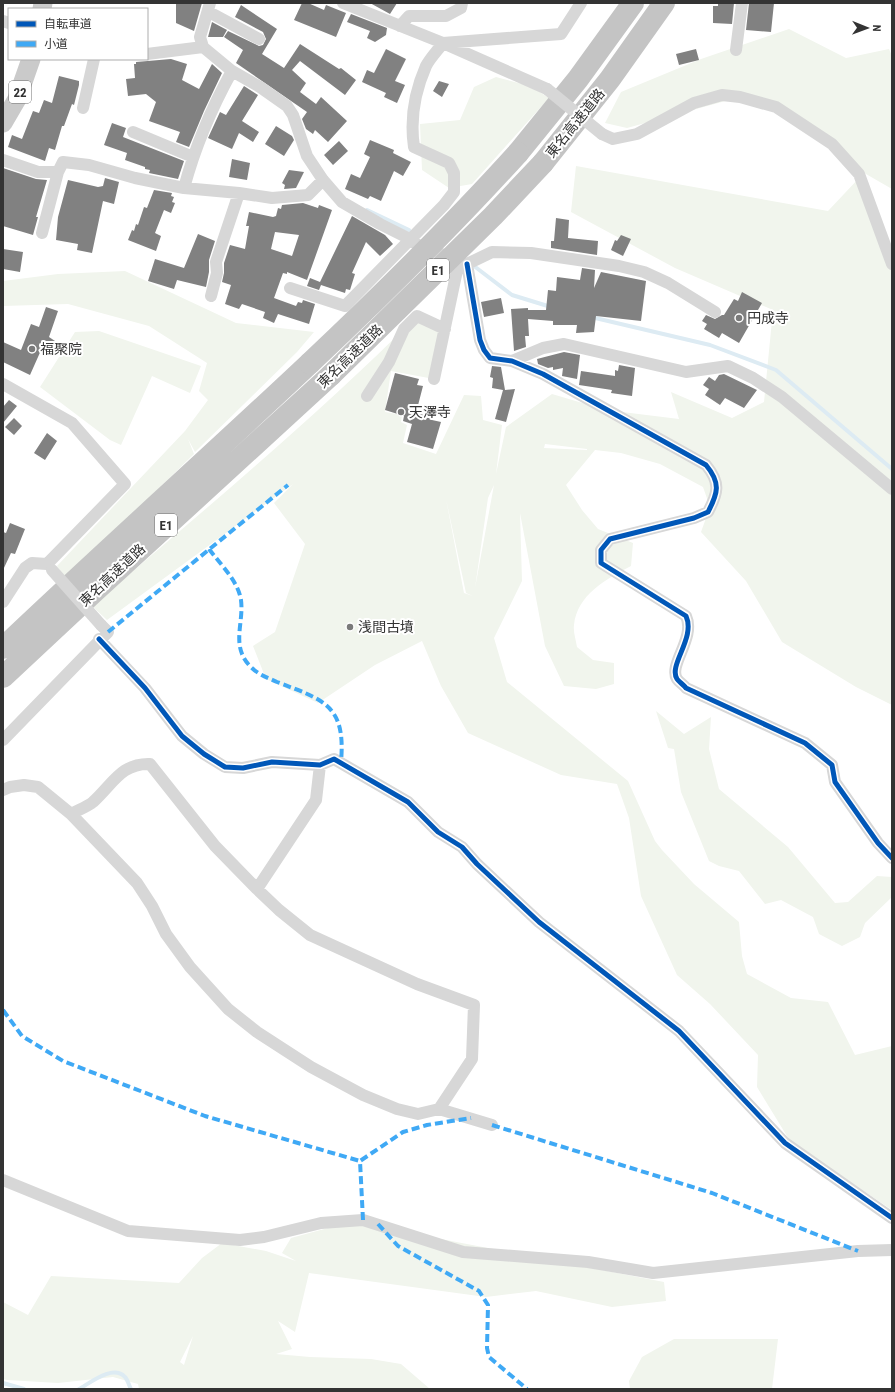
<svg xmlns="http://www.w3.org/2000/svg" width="895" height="1392" font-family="'Roboto Condensed','Noto Sans JP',sans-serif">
  <rect width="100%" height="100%" fill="#fff"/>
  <!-- green -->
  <path fill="#f1f5ed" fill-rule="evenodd" d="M789,29L846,58L889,49L892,56V189L859,170L776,107L740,97L627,128L605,123L621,92L701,59Z
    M496,77L530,86L549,98L472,184L449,188L422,170L420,124L460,120L474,87Z
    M576,166L828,211L860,177L892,265V705L856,687L782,642L746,581L701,532L710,507L703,487L660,464L621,453L595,450L566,485L582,510L598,529L633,543L631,566C606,579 577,595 574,625C573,632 576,640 577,647L593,660L614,663V684L596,689L564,686L545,646L520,513L522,581L494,638L507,682L628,781L655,841L662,850L694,884L739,922L742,956L747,974L791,998L828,1002L855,1055L892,1046V1210L790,1141L757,1087L758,1055L710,1004L677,975L641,896L629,818L617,784L561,775L468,733L441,686L422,641L375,665L318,703L266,679L253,646L275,632L305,544L274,503L293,484L107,620L92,606C203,511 314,419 417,316L444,334L434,379L391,371L385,412L402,415L401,422L407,425L403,443L436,454L464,395L481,396L483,420L502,425L496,474L506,427L552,394L606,410L679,419L671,392L732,418L764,402L773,310L675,268L571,212ZM545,444L587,449V450L544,448ZM494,485L475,588L488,498ZM446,499L466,593L473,596L464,593Z
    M125,271L236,323L314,332L297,352L195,452L188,439L194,454L66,579L57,566L185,431L208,400L199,391L207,363L149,326L68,304L3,306V281L58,274Z
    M99,331L201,366L190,393L152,376L121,445L110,440L40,387L75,332Z
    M656,711L684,734L711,717L709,749L719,789L788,847L835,903L848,902L877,876L892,877V897L865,923L860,937L842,946L819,934L813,917L781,900L765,904L739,871L719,866L709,861L681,792L674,749L668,748Z
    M339,1225L373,1226L664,1282L666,1301L612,1307L536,1291L486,1297L309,1273L295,1332L278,1321L292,1349L276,1354L310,1357L371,1359L401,1364L430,1389H139L138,1384L113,1377L58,1383L7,1380L3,1379V1302L28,1315L51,1276L179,1283L202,1258L222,1243L266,1251L296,1261L282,1253L291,1238ZM193,1336L184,1365L180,1362Z
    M674,1339H778L772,1389H630L629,1381L642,1357Z"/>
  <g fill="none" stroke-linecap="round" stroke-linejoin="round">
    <!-- stream -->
    <path stroke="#ddebf3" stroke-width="4" d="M367,210L409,230
      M474,266L512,295L551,307
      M591,317L710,345L776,370L892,469
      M3,1383L24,1389
      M79,1389C90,1383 113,1364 125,1377C128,1380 129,1386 131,1389"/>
  </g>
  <!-- building -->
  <path fill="#818181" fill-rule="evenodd" d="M176,3H202L194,31L176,23Z
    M302,3H308L324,10L326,5L346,13L336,37L294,20Z
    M370,3H397L390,14Z
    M718,3H734L732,24L713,23V6H718Z
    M749,3H774L771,32L746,30Z
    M241,5L277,29L262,54L284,68L300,44L339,69L341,68L356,80L345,95L300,61L292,70L306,83L300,92L316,104L321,97L347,121L328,142L315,130L313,134L306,129L302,119L307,112L236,63L243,50L224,37L228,31L259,46L263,45L266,39L263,32L235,17Z
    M351,14L387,28L386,35L375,42L367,38L370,31L347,22Z
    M212,22L227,30L223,37H208Z
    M386,49L406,59L395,81L405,85L397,103L384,97L386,93L362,82L367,70L374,73Z
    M696,49L699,60L679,65L676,54Z
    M171,59L187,64L182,80L199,89L212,64L222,73L204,111L189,147L176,142L180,132L149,121L156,102L146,94L128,96L126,79L135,78L134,64H136V62Z
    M59,76L79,81V85L74,105L72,104L64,126H62L55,150L49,148L45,161L8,147L12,135L22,139L33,111L39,113L44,100L52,103Z
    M439,81L449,84L442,97L433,91Z
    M244,86L258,95L242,121L259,132L253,142L239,133L232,149L208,138L220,112L226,115Z
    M112,123L126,128L123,137L184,161L178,179L149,173L150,170L145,169V167L125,160L127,153L104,145Z
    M276,126L292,136L294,140L284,156L265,144Z
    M370,140L394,150L393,153L411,162L403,176L394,171L381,201L370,196L368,199L345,189L351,174L360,178L370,157L364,154Z
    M339,141L348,151L333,165L324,155Z
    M232,159L250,163L247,180L229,177Z
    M3,168L36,179L47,180L36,217H38L33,235L3,226Z
    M289,170L304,172L296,188L284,189L285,185L282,183Z
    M105,178L119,182L114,204L103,201L92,253L77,250L78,244L56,240L58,217L68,180L98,187L103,186Z
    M154,190L172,193L171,196L174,197L172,202L175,203L171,213L164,210L155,233L161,236L156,251L128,240L132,230L134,231L136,224L138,225L144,207L147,208Z
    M303,203L318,208L319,205L332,210L307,280L287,272V274L283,273L274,298L296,306L298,302L302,303L303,300L315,304L309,324L278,314L274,323L263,318L265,312L242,304L239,309L225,304L231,285L222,282L224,273V263L230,245L245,249L249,226H246L249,212L273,217L276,216L278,208L281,209L282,205ZM275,232L299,235L292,256L271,249Z
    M352,216L385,235L393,244L380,256L366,242L352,273L355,274L350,290L346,289L345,293L321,285L319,290L307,286L310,278L320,282Z
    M556,218L569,220L568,238L598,241L597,255L551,248V241H554Z
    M198,234L215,241L209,260V272L206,287L177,280L174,289L148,281L155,259L184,268Z
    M621,235L631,239L623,256L611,250L615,240L617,241Z
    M3,249L23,252L20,272L3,269Z
    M582,268L595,270L594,288L601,272L646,281L641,321L596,316L594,332L576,333L577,325H553V321L528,319L529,336H525L526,347L514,351L511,309L528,308V310H546L548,290L556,291L557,277L580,280Z
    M742,292L762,303L739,343L722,333L719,338L704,329L707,324L702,321L706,315L715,319L722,315H724L734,299L738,301Z
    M501,298L504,313L484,317L481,302Z
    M46,307L58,311L49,337L55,341L51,351L42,348L30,375L3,362V342L21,350L31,324L39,327Z
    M564,352L580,355L577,379L562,376L563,368L553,370V367L548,368L538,364L537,359Z
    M619,365L635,368L632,396L611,393L612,390L579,385L581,371L615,376V370L618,371Z
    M492,366L501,367L505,390L515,389L506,422L495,419L503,390L492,388L493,378L490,377Z
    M395,373L419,379L417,385L423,386L416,413L432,417V420L441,422L433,449L407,442L412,424L403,421L404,416L385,410Z
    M724,374L757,390L744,408L725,398L720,405L705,395L709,389L703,385L709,377L715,381L719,375Z
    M9,400L17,406L3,423V407Z
    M14,418L22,426L14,435L5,427Z
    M47,433L57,441L45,460L34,453Z
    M10,523L25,529L15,554L11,553L3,570V532L6,533Z"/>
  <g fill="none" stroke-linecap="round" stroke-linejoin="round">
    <!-- street -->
    <path stroke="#d7d7d7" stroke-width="12" d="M210,3L200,37L203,47L232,71L260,87L287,106L293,115L307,156L323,180L342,202L380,224L410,239L418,245L467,264L492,252L531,253L619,266L644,272L668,283L715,312
      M343,3L443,43L547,89
      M209,12L259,39
      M3,21L9,23
      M400,26L409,16H446L461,8L462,3
      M736,50L742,3
      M147,54L203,47
      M83,108L94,59
      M133,132L193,157
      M602,134L613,139L637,134L694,103L722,95L740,97L776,107L832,144L859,174L892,264
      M3,160L38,172H58L63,162L89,165L135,178L184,188L239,193L272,198L308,195L323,180
      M184,188C195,147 211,109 232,71
      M42,233L58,172
      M467,264L480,340L484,350L490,358L512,361L543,374L706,465C721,483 718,493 708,512L694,518L610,539L601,550V563L686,616C696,638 668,665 677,679C679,682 684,685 686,688L805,743L832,765L835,782L878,843L892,858
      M290,288L345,306L444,205L454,192V173L449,163L414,147C410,120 415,91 426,66C430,58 438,50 443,43L561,34L581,3
      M211,296L217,273L216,262L239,193
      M512,361L543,348L564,344L686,372L728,366L753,378L782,397L892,489
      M434,379L459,261
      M3,384L72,423L125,484L47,564L32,563L25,568L3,602
      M367,396L389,362L404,329L417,316L445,329
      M99,639L145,688L182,736L204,754L225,767L243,768L272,762L320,765L334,759L408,802L438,832L462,847L477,864L539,922L679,1031L785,1143L892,1218
      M3,740L108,632L101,625
      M3,790L10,787L24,785L38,787L71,814L137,883L152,906L166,934L190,967L228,1009L257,1032L311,1067L363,1095L397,1109L418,1114L439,1109L492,1125
      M71,814C78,810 87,807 93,802C113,784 121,763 150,764L215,846L257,889L279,910L310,935L417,984L474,1005L472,1059L439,1109
      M257,889L316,800L320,765
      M3,1180L128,1231L240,1240L264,1237L321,1223L363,1220L463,1252L588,1262L653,1273L858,1251L892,1250"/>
    <!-- primary -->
    <path stroke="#cacaca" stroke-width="19" d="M42,9L43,3
      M3,123L17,99L31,59"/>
    <!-- highway -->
    <path stroke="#c4c4c4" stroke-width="22" d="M518,153L578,79L633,3
      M543,163L610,79L664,3
      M3,648C104,552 208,459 310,363
      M3,677L94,592L331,375"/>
    <!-- street-bridge -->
    <path stroke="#d7d7d7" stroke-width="12" d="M547,89L602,134
      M52,570L101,625"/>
    <!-- highway-bridge -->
    <path stroke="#c4c4c4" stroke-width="22" d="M310,363C382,295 452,226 518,153
      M331,375L493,216L543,163"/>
    <!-- quiet -->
    <path stroke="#3fa9f5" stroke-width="4" stroke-dasharray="8 4" stroke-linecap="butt" d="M209,549C221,565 238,581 241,600C244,623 231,645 249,665C257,674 266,677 277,682C324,700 346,705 341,762
      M108,632L288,485
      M3,1010L22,1036L63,1061L205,1116L360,1161
      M492,1125L712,1193L858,1251
      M363,1220L360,1161L403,1132L427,1125L471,1118
      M378,1224L398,1246L479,1291L488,1305L487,1348L489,1357L527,1389"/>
    <defs>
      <path id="cycleway" d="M467,264L480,340L484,350L490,358L512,361L543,374L706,465C721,483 718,493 708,512L694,518L610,539L601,550V563L686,616C696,638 668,665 677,679C679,682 684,685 686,688L805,743L832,765L835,782L878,843L892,858
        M99,639L145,688L182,736L204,754L225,767L243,768L272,762L320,765L334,759L408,802L438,832L462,847L477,864L539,922L679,1031L785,1143L892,1218"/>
    </defs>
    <!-- cycleway casing -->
    <use href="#cycleway" stroke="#fff" stroke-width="8"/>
    <!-- cycleway -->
    <use href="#cycleway" stroke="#0057b8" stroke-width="5"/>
  </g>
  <!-- markers -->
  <g fill="#7a7a7a" stroke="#fff" stroke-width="1.5">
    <circle cx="739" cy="318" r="4"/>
    <circle cx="32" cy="349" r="4"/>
    <circle cx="401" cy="412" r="4"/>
    <circle cx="350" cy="627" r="4"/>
  </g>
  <g text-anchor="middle" stroke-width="4" stroke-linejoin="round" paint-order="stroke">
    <!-- shield labels -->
    <g fill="#fff" stroke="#707070" stroke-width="1">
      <rect x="9" y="81" width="22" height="22" rx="3"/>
      <rect x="427" y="259" width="22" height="22" rx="3"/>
      <rect x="155" y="514" width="22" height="22" rx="3"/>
    </g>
    <g font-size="13" font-weight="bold" fill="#333">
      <text x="20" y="97">22</text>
      <text x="438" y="275">E1</text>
      <text x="166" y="530">E1</text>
    </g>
    <!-- street labels -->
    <g font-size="14" fill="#333" stroke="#fff">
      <text transform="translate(575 123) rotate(-51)" y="5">東名高速道路</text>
      <text transform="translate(350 356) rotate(-44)" y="5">東名高速道路</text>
      <text transform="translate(112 575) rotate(-43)" y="5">東名高速道路</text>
    </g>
    <!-- poi labels -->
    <g font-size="14" fill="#333" stroke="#fff" text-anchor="start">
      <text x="747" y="323">円成寺</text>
      <text x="40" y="354">福聚院</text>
      <text x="409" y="417">天澤寺</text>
      <text x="358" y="632">浅間古墳</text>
    </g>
  </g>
  <!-- border -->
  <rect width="895" height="1392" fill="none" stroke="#333333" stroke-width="8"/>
  <!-- legend -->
  <rect x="8" y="8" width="140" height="52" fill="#ffffff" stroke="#adadad"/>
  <rect x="16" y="21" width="20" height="6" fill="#0057b8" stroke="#adadad"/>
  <text x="44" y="28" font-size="12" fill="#333333">自転車道</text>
  <rect x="16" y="41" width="20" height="6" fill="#3fa9f5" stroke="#adadad"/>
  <text x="44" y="48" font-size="12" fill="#333333">小道</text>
  <!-- north arrow -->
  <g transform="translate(867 28) rotate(91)" stroke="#ffffff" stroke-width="3" paint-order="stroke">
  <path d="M0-3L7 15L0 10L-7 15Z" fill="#333333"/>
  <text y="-6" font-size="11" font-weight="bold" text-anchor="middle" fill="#333333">N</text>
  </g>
</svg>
